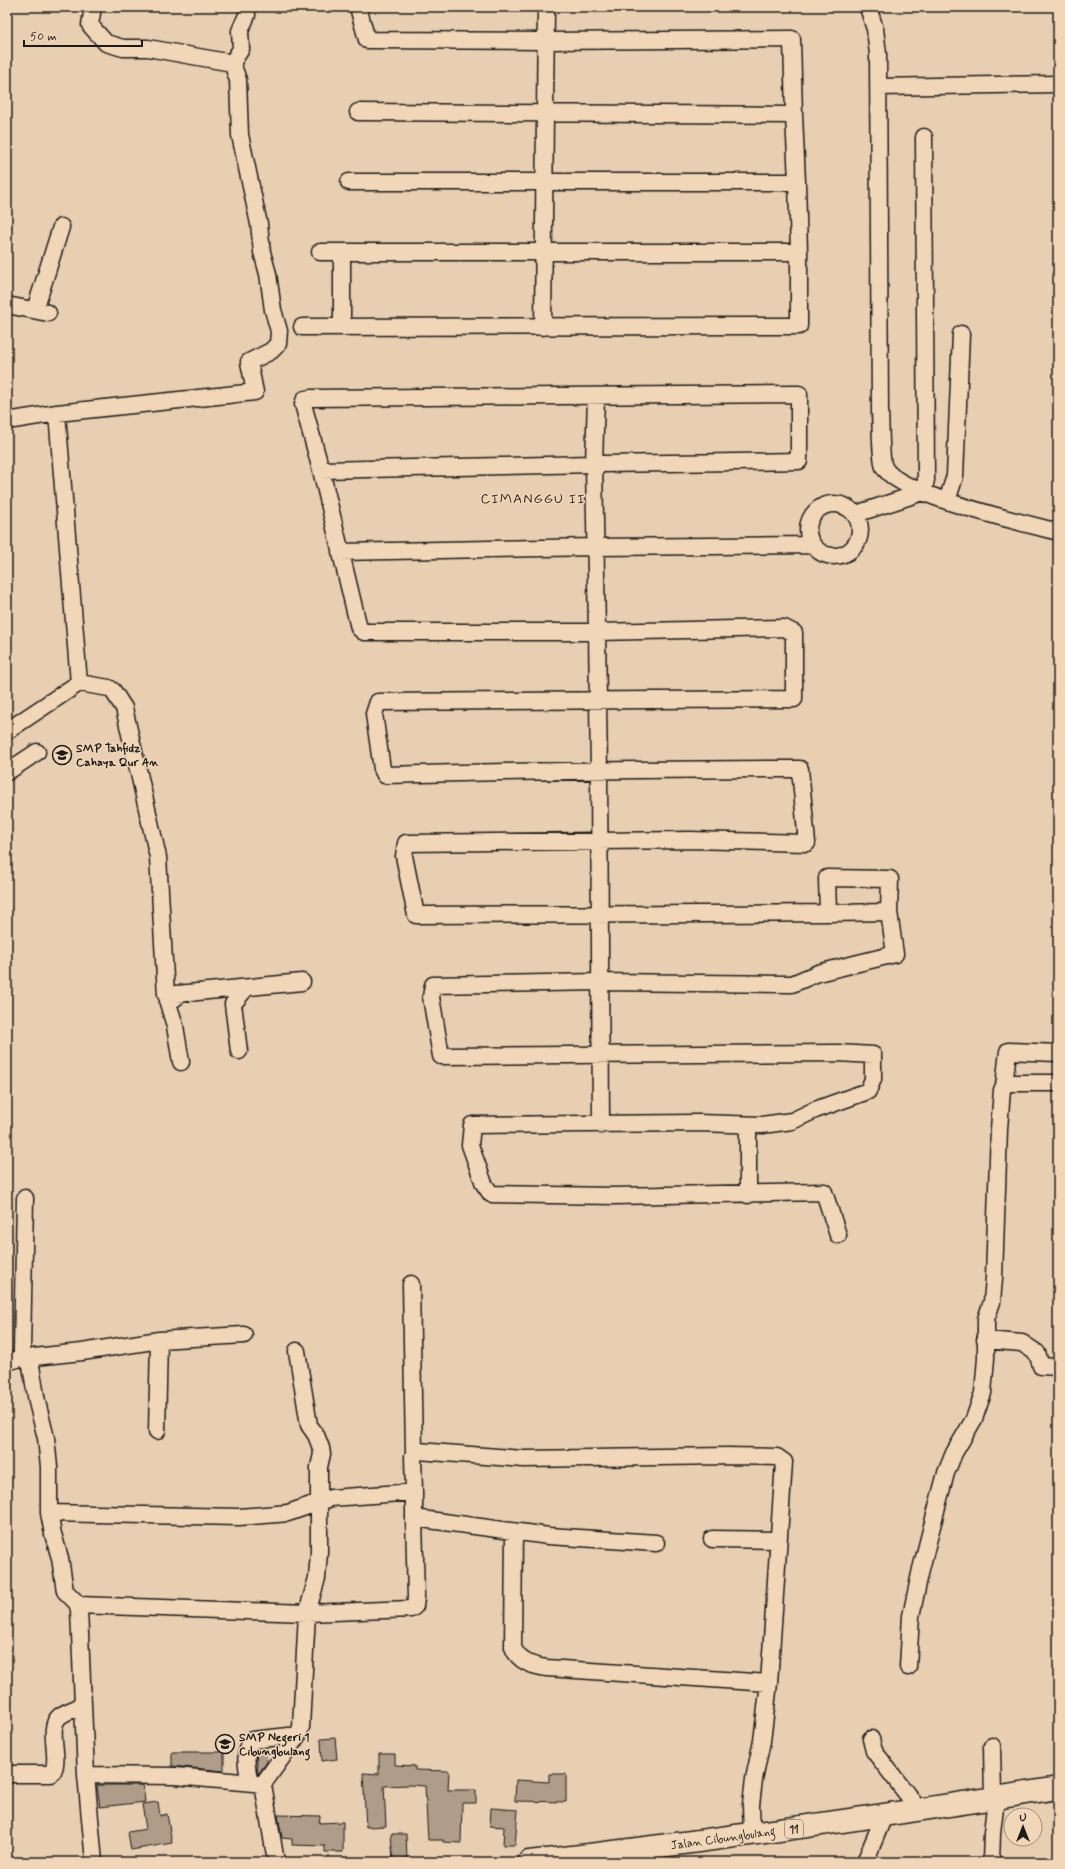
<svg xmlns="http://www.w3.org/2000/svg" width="1065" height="1869" font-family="Mynerve,sans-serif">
  <rect width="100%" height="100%" fill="#e8cfb2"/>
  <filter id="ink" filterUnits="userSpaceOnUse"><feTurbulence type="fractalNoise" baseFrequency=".025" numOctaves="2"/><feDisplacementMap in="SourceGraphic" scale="8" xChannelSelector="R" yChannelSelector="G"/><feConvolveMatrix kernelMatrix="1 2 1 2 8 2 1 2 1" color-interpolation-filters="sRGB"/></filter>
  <g filter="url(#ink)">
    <!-- building -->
    <path fill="#af9d89" stroke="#1c1c1c" d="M335,1738L337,1759L322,1761L321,1739Z
      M172,1752H224V1771L172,1766Z
      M256,1752H266L267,1762L258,1774Z
      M379,1754H395V1765L415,1766V1770L449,1771L448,1790H476V1803H462L461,1843L443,1842V1840H428L425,1786L409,1785L384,1786L386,1826L366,1827L363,1773L379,1774Z
      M549,1774H566V1802L515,1801L516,1780L549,1782Z
      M97,1785H143L145,1802L100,1807Z
      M158,1802L160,1816L167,1814L172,1843L131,1850L128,1832L146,1829L142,1804Z
      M491,1808L518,1810L515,1845H503L504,1827L490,1826Z
      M278,1815L320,1816L319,1823L343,1822V1852H325V1846L292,1845V1839L282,1838Z
      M391,1834H406L407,1859L393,1860Z"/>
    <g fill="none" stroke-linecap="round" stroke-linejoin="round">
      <defs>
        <path id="minor" d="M93,7L90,25L106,43L123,48H148L232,63L241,49L240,31L247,15
          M358,7L367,40L546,41L792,39L794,115L358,112
          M868,7L875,29L878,54L880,412C881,424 880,458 884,467C898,495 1025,523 1058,532
          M878,87L1058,84
          M349,182H797L794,115
          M320,252H799L797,182
          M7,305L48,313
          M35,310L61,227
          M342,326V252
          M302,327L799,326V252
          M543,327L546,7
          M57,413L79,683L109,688L113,691L124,708L158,857L166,995L302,982
          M7,421L57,413L255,392L249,362L271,351L278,344L279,331L273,310L268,274L262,252L259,224L240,135L238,80L232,63
          M321,470L594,464H602L799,461V394L311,398L305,399L303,404L321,470L359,628L364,632H597L594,464L596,396
          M947,501L955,476L961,334
          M808 530a26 26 0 1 1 52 0a26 26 0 1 1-52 0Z
          M856,514L923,492L926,480L924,137
          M340,552L596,547L812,545
          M7,731L79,683
          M7,772L37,752
          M828,913L827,878L890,879L889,912L895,954L818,973L792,984L601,982L433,985L431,997L441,1056L838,1053L873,1055V1079L868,1091L815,1110L792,1121L762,1125L698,1123L472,1125L470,1145L484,1184L491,1194L614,1196L824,1192L838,1235
          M239,1051L233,1004L246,988
          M181,1062L175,1026L168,1003L181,994
          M1004,1086L1008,1051L1058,1053
          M601,1125C601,1007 599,889 599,771L597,632L784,628L794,633V699L378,702L374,714L382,769L385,775C523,771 661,769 800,769L807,843L690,840L406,843L404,856L416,915C573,914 731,915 889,912
          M748,1195V1125
          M25,1198L22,1350L24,1357L29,1363
          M411,1284L414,1453
          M985,1340L1022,1343L1037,1353L1041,1366L1058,1367
          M7,1362L24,1357
          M157,1431L159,1340
          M414,1492L413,1456L418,1451L524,1459L727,1456L777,1457L784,1462L769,1683L762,1741L754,1779L751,1805L752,1834
          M49,1513L239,1517L277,1514L288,1513L331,1498L414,1492V1518L549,1536L656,1543
          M514,1532L513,1647C518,1662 533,1666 547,1668L769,1683
          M712,1539L778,1540
          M78,1605L307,1613L411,1609L415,1606L416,1598L414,1518
          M908,1667L911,1616L921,1569L939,1499L946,1473L954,1453L974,1419L983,1393L986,1358V1319L992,1302L994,1278L999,1129L1002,1090L1004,1086L1009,1083H1058
          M871,1739L874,1751L919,1810
          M992,1746L993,1798
          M7,1774H51C63,1761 45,1728 60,1716C67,1711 76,1709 83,1705
          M86,1775L175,1776L263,1784
          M249,1781C248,1770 242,1748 252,1740L298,1735
          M94,1862L86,1775L79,1610L77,1603L65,1591L60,1558L53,1534L49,1513V1467L46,1438L37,1402L30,1360L34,1357L82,1352L159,1340L244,1335
          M276,1862L263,1784L298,1735L301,1727L307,1613L317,1578L319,1552V1467L322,1454L321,1448L316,1435L309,1425L297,1351
          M865,1862L884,1816
          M991,1862L992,1833L996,1798"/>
        <path id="highway" d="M529,1862C706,1842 882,1816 1058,1788"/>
      </defs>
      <!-- minor casing -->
      <use href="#minor" stroke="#1c1c1c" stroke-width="19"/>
      <!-- highway casing -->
      <use href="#highway" stroke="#1c1c1c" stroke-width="25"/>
      <!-- minor -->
      <use href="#minor" stroke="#f1d6b8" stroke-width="16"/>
      <!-- highway -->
      <use href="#highway" stroke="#f1d6b8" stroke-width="22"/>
    </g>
  </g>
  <!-- icons -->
  <defs>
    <symbol id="school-ring" viewBox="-11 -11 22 22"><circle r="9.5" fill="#f1d6b8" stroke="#1c1c1c" stroke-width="1.5"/><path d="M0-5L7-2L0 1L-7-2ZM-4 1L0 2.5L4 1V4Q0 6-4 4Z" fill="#1c1c1c"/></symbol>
  </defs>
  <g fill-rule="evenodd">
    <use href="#school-ring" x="51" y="744" width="22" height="22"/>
    <use href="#school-ring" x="214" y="1733" width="22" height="22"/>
  </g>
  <g text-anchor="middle" stroke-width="3" stroke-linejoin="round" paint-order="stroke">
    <!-- shield labels -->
    <rect fill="#f1d6b8" stroke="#5c544b" stroke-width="1" x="785" y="1820" width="18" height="18" rx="3"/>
    <g font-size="11" font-weight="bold" fill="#1c1c1c">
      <text x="794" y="1833">11</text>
    </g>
    <!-- poi labels -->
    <g font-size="12" font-weight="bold" fill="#1c1c1c" stroke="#f1d6b8" text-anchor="start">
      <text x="76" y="752">SMP Tahfidz<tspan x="76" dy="14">Cahaya Qur An</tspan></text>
      <text x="239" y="1741">SMP Negeri 1<tspan x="239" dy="14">Cibungbulang</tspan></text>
    </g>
    <!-- street labels -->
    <g font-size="12" fill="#1c1c1c" stroke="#f1d6b8">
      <text transform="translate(723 1838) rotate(-8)" y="4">Jalan Cibungbulang</text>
    </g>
    <!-- quarter labels -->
    <g font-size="14" letter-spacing="1" fill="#1c1c1c" stroke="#f1d6b8">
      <text x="533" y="503">CIMANGGU II</text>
    </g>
  </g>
  <!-- margin -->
  <rect width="1065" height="1869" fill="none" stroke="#f1d6b8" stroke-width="24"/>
  <rect x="12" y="12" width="1041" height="1845" fill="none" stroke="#1c1c1c" stroke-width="1.5" filter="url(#ink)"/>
  <!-- north arrow -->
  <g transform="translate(1023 1827)"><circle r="19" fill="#f1d6b8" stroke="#9c8c7a"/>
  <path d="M0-3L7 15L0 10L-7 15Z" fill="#1c1c1c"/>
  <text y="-6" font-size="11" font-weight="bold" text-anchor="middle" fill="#1c1c1c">U</text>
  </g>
  <!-- scale -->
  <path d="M24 40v6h118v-6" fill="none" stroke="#1c1c1c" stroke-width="2"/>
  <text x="30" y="40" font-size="12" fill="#1c1c1c" stroke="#f1d6b8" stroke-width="3" paint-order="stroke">50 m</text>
</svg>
